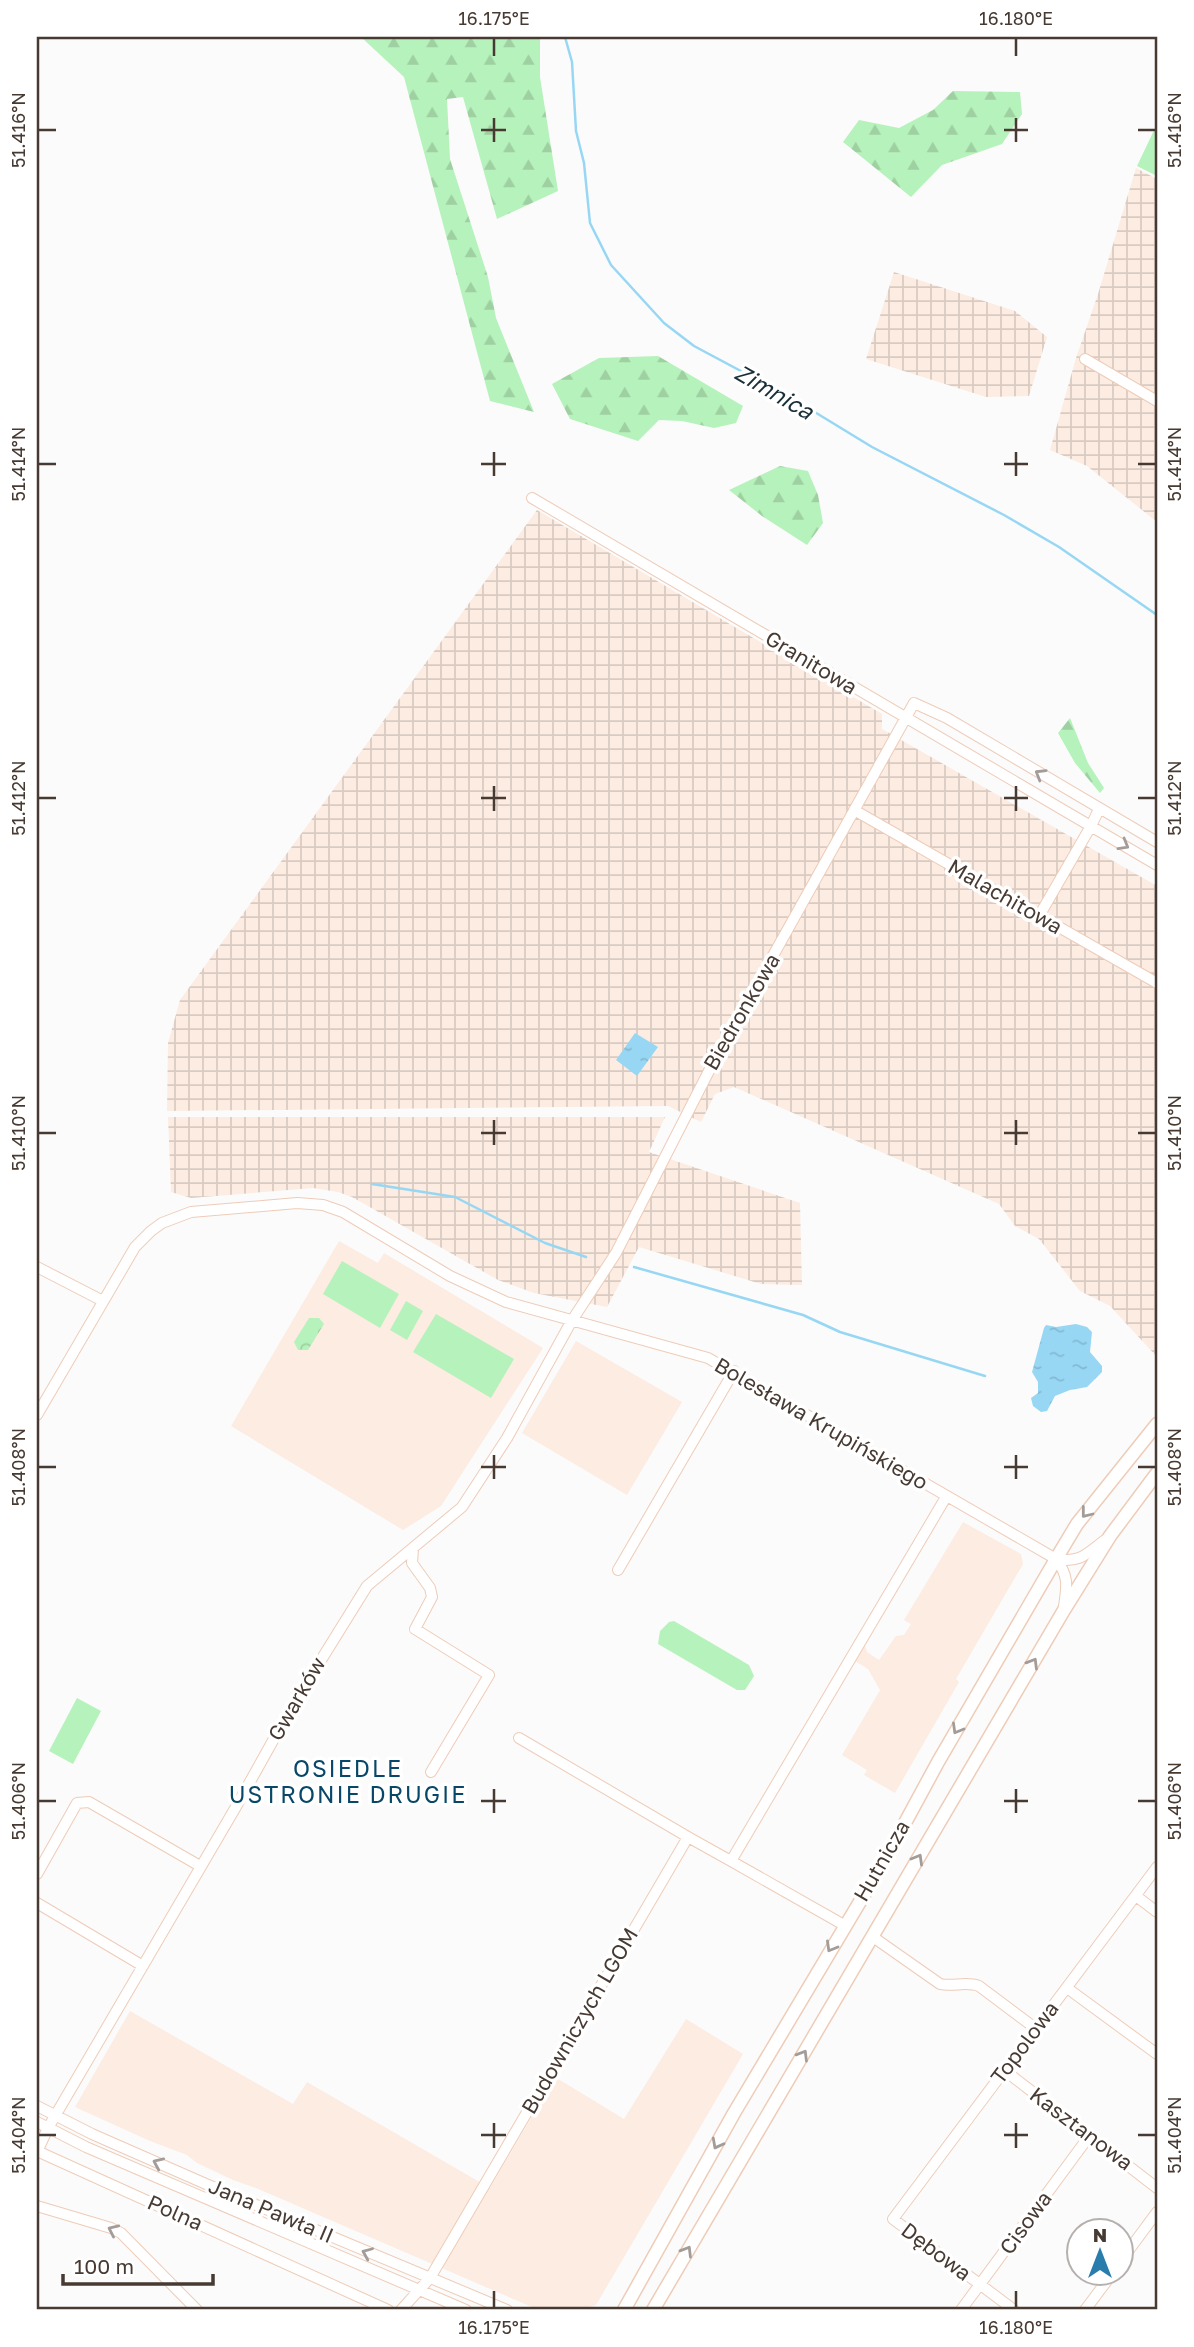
<svg xmlns="http://www.w3.org/2000/svg" width="1194" height="2347" font-family="'Golos Text',sans-serif">
  <defs>
    <pattern id="industrial-grid" width="8" height="8" patternUnits="userSpaceOnUse" patternTransform="scale(1.75)"><rect width="8" height="8" fill="#fcece2"/><path d="M0 4h8M4 0v8" fill="none" stroke="#d9cbc2"/></pattern>
    <pattern id="forest-firs" width="22" height="20" patternUnits="userSpaceOnUse" patternTransform="scale(1.75)"><rect width="22" height="20" fill="#b6f2bb"/><path d="M5 1l3.5 6h-7zM16 11l3.5 6h-7z" fill="#9ed0a1"/></pattern>
    <pattern id="park-crowns" width="20" height="18" patternUnits="userSpaceOnUse" patternTransform="scale(1.75)"><rect width="20" height="18" fill="#b6f2bb"/><path d="M2 6a3 3 0 1 1 6 0M12 15a3 3 0 1 1 6 0" fill="none" stroke="#9ed0a1"/></pattern>
    <pattern id="water-ripples" width="26" height="14" patternUnits="userSpaceOnUse" patternTransform="scale(1.75)"><rect width="26" height="14" fill="#97d7f4"/><path d="M2 4q2-2 4 0t4 0M15 11q2-2 4 0t4 0" fill="none" stroke="#84b9d2"/></pattern>
  </defs>
  <rect width="100%" height="100%" fill="#fbfbfb"/>
  <!-- built -->
  <path fill="#fcece2" d="M339,1241L378,1263L384,1253L543,1348L441,1506L403,1530L231,1426Z
    M576,1341L682,1402L627,1495L522,1433Z
    M963,1522L1021,1554L1023,1564L956,1679L959,1682L895,1793L864,1775L867,1770L842,1755L880,1690L868,1669L855,1661L865,1645L867,1652L879,1660L896,1636L904,1635L911,1624L904,1620Z
    M130,2011L293,2104L307,2082L490,2188L555,2077L624,2119L686,2019L743,2054L596,2305L580,2310H539L256,2188L233,2180L197,2163L187,2155L150,2141L75,2107Z"/>
  <!-- industrial -->
  <path fill="url(#industrial-grid)" d="M1136,168L1157,179V522L1087,466L1050,450L1076,358L1098,294Z
    M894,272L1015,311L1047,337L1029,396L986,397L866,359Z
    M537,510L882,714V729L1157,886V1357L1110,1306L1080,1291L1039,1239L1015,1226L999,1204L734,1087L715,1094L701,1122L668,1106L167,1111L168,1043L180,1000Z
    M168,1117H665L649,1152L800,1203L802,1285L761,1284L639,1247L607,1307L534,1293L498,1280L352,1197L338,1192L313,1188L191,1198L171,1192Z"/>
  <!-- green -->
  <path fill="#b6f2bb" d="M1157,124V176L1137,166Z
    M342,1261L399,1294L380,1328L323,1294Z
    M406,1301L423,1311L407,1340L390,1330Z
    M436,1314L514,1359L491,1398L413,1352Z
    M674,1621L749,1665L754,1676L745,1690H737L658,1644L660,1631L669,1622Z
    M77,1698L101,1711L73,1764L49,1751Z"/>
  <!-- forest -->
  <path fill="url(#forest-firs)" d="M361,37H540V77L558,191L497,219L463,97L447,99L450,159L488,277L496,318L534,412L490,401L404,77Z
    M953,91L1020,92L1022,114L1002,144L942,165L911,197L843,142L859,120L899,128L933,110Z
    M658,356L743,406L736,423L714,428L682,421L659,420L638,441L570,419L552,384L599,358Z
    M780,466L808,471L818,495L823,523L807,545L762,516L729,490Z
    M1070,718L1088,763L1104,788L1100,793L1075,763L1058,733Z"/>
  <!-- park -->
  <path fill="url(#park-crowns)" d="M309,1318H319L324,1324L308,1350H298L294,1342Z"/>
  <!-- water -->
  <path fill="url(#water-ripples)" d="M635,1033L658,1047L637,1076L616,1060Z
    M1076,1324L1087,1327L1092,1332L1090,1352L1102,1366V1372L1087,1387L1070,1390L1055,1396L1047,1411L1041,1412L1033,1406L1031,1398L1038,1393V1382L1032,1372L1044,1328L1046,1325L1056,1327Z"/>
  <g fill="none" stroke-linecap="round" stroke-linejoin="round">
    <!-- stream -->
    <path stroke="#97d7f4" stroke-width="2.5" d="M565,37L572,62L576,131L584,163L590,223L611,265L664,323L694,346L795,400L872,447L1004,515L1059,547L1157,615
      M372,1184L455,1197L545,1243L586,1257
      M634,1267L803,1315L840,1332L985,1376"/>
    <defs>
      <path id="minor" d="M1085,359L1157,401
        M532,498L1157,865
        M854,810L1157,983
        M1039,916L1091,826L1099,809
        M37,1267L103,1301
        M37,1415L135,1247L151,1231L162,1223L191,1212L297,1203L323,1205L343,1212L450,1276L506,1302L708,1358L1056,1559C1081,1563 1086,1554 1105,1540
        M413,1548L412,1563L430,1588L432,1597L415,1629L489,1675L431,1772
        M1056,1559C1069,1576 1067,1586 1064,1606
        M618,1570L734,1371
        M519,1738L688,1837
        M731,1861L844,1925
        M37,1874L77,1803L89,1802L200,1866
        M1136,1896L1157,1912
        M37,1903L143,1966
        M873,1937L940,1984C953,1987 966,1981 979,1986L1035,2028
        M1067,1988L1157,2054
        M1004,2070L1157,2188
        M37,2106L92,2134L206,2184L507,2310
        M37,2122L86,2147L466,2310
        M37,2151L388,2310
        M37,2152L48,2128L237,1805L290,1710L367,1586L462,1507L507,1438L571,1322L616,1253L712,1065L914,703L947,718L1157,842
        M37,2206L111,2228L121,2233L197,2310
        M1120,2262L1157,2212
        M401,2310L430,2278L688,1837L731,1861L946,1497
        M961,2310L1090,2135
        M1014,2310L893,2219L1157,1867
        M1085,2310L1112,2274"/>
      <path id="major" d="M624,2310L734,2113L886,1858L938,1762L1056,1559L1077,1524L1157,1424
        M653,2310L1064,1610L1110,1536L1157,1473"/>
    </defs>
    <!-- minor casing -->
    <use href="#minor" stroke="#eeccb8" stroke-width="12"/>
    <!-- major casing -->
    <use href="#major" stroke="#eeccb8" stroke-width="15"/>
    <!-- minor -->
    <use href="#minor" stroke="#fff" stroke-width="10"/>
    <!-- major -->
    <use href="#major" stroke="#fff" stroke-width="12"/>
  </g>
  <!-- one-way arrows -->
  <defs><path id="oneway-chevron" d="M-2-3.5L2.5 0L-2 3.5" fill="none" stroke-width="1.6" stroke-linecap="round" stroke-linejoin="round" transform="scale(1.75)"/></defs>
  <g stroke="#a39c98">
    <use href="#oneway-chevron" transform="translate(1040 774) rotate(-149)"/>
    <use href="#oneway-chevron" transform="translate(1124 845) rotate(30)"/>
    <use href="#oneway-chevron" transform="translate(1086 1513) rotate(128)"/>
    <use href="#oneway-chevron" transform="translate(1033 1663) rotate(-59)"/>
    <use href="#oneway-chevron" transform="translate(957 1729) rotate(120)"/>
    <use href="#oneway-chevron" transform="translate(918 1859) rotate(-60)"/>
    <use href="#oneway-chevron" transform="translate(831 1947) rotate(120)"/>
    <use href="#oneway-chevron" transform="translate(803 2055) rotate(-59)"/>
    <use href="#oneway-chevron" transform="translate(717 2144) rotate(118)"/>
    <use href="#oneway-chevron" transform="translate(158 2163) rotate(-156)"/>
    <use href="#oneway-chevron" transform="translate(113 2230) rotate(-155)"/>
    <use href="#oneway-chevron" transform="translate(687 2251) rotate(-59)"/>
    <use href="#oneway-chevron" transform="translate(367 2253) rotate(-157)"/>
  </g>
  <!-- ticks -->
  <path fill="none" stroke="#473a32" stroke-width="2.5" d="M494,38V56M1016,38V56M494,118V142M1016,118V142M38,130H56M481,130H506M1004,130H1028M1138,130H1156M494,452V476M1016,452V476M38,464H56M481,464H506M1004,464H1028M1138,464H1156M494,786V811M1016,786V811M38,798H56M481,798H506M1004,798H1028M1138,798H1156M494,1120V1145M1016,1120V1145M38,1133H56M481,1133H506M1004,1133H1028M1138,1133H1156M494,1455V1479M1016,1455V1479M38,1467H56M481,1467H506M1004,1467H1028M1138,1467H1156M494,1789V1813M1016,1789V1813M38,1801H56M481,1801H506M1004,1801H1028M1138,1801H1156M494,2123V2148M1016,2123V2148M38,2135H56M481,2135H506M1004,2135H1028M1138,2135H1156M494,2291V2308M1016,2291V2308"/>
  <g text-anchor="middle" stroke-width="7" stroke-linejoin="round" paint-order="stroke">
    <!-- street labels -->
    <g font-size="21" fill="#473a32" stroke="#fff">
      <text transform="translate(811 663) rotate(31)" y="7">Granitowa</text>
      <text transform="translate(1005 897) rotate(30)" y="7">Malachitowa</text>
      <text transform="translate(742 1012) rotate(-60)" y="7">Biedronkowa</text>
      <text transform="translate(821 1424) rotate(30)" y="7">Bolesława Krupińskiego</text>
      <text transform="translate(297 1699) rotate(-60)" y="7">Gwarków</text>
      <text transform="translate(882 1861) rotate(-60)" y="7">Hutnicza</text>
      <text transform="translate(580 2021) rotate(-60)" y="7">Budowniczych LGOM</text>
      <text transform="translate(1025 2043) rotate(-53)" y="7">Topolowa</text>
      <text transform="translate(1081 2129) rotate(37)" y="7">Kasztanowa</text>
      <text transform="translate(271 2211) rotate(23)" y="7">Jana Pawła II</text>
      <text transform="translate(175 2213) rotate(24)" y="7">Polna</text>
      <text transform="translate(1026 2223) rotate(-54)" y="7">Cisowa</text>
      <text transform="translate(936 2252) rotate(37)" y="7">Dębowa</text>
    </g>
    <!-- water labels -->
    <g font-size="23" font-style="italic" fill="#1a2e38" stroke="#fff">
      <text transform="translate(774 392) rotate(30)" y="8">Zimnica</text>
    </g>
    <!-- neighbourhood labels -->
    <g font-size="23" letter-spacing="2" fill="#084767" stroke="#fff">
      <text x="348" y="1777">OSIEDLE<tspan x="348" dy="26">USTRONIE DRUGIE</tspan></text>
    </g>
  </g>
  <!-- border -->
  <rect width="1194" height="2347" fill="none" stroke="#ffffff" stroke-width="77"/>
  <!-- north arrow -->
  <g transform="translate(1100 2252)"><circle r="33" fill="#ffffff" stroke="#b5b0ad" stroke-width="2"/>
  <path d="M0-5L12 26L0 18L-12 26Z" fill="#297dad"/>
  <text y="-10" font-size="19" font-weight="bold" text-anchor="middle" fill="#473a32">N</text>
  </g>
  <!-- scale -->
  <path d="M63 2274v10h150v-10" fill="none" stroke="#473a32" stroke-width="3.5"/>
  <text x="74" y="2274" font-size="21" fill="#473a32" stroke="#ffffff" stroke-width="5" paint-order="stroke">100 m</text>
  <rect x="38" y="38" width="1118" height="2270" fill="none" stroke="#473a32" stroke-width="2.5"/>
  <g font-size="18" text-anchor="middle" fill="#473a32">
    <text x="494" y="25">16.175°E</text>
    <text x="1016" y="25">16.180°E</text>
    <text transform="translate(19 130) rotate(-90)" y="6">51.416°N</text>
    <text transform="translate(1175 130) rotate(-90)" y="6">51.416°N</text>
    <text transform="translate(19 464) rotate(-90)" y="6">51.414°N</text>
    <text transform="translate(1175 464) rotate(-90)" y="6">51.414°N</text>
    <text transform="translate(19 798) rotate(-90)" y="6">51.412°N</text>
    <text transform="translate(1175 798) rotate(-90)" y="6">51.412°N</text>
    <text transform="translate(19 1133) rotate(-90)" y="6">51.410°N</text>
    <text transform="translate(1175 1133) rotate(-90)" y="6">51.410°N</text>
    <text transform="translate(19 1467) rotate(-90)" y="6">51.408°N</text>
    <text transform="translate(1175 1467) rotate(-90)" y="6">51.408°N</text>
    <text transform="translate(19 1801) rotate(-90)" y="6">51.406°N</text>
    <text transform="translate(1175 1801) rotate(-90)" y="6">51.406°N</text>
    <text transform="translate(19 2135) rotate(-90)" y="6">51.404°N</text>
    <text transform="translate(1175 2135) rotate(-90)" y="6">51.404°N</text>
    <text x="494" y="2334">16.175°E</text>
    <text x="1016" y="2334">16.180°E</text>
  </g>
</svg>
